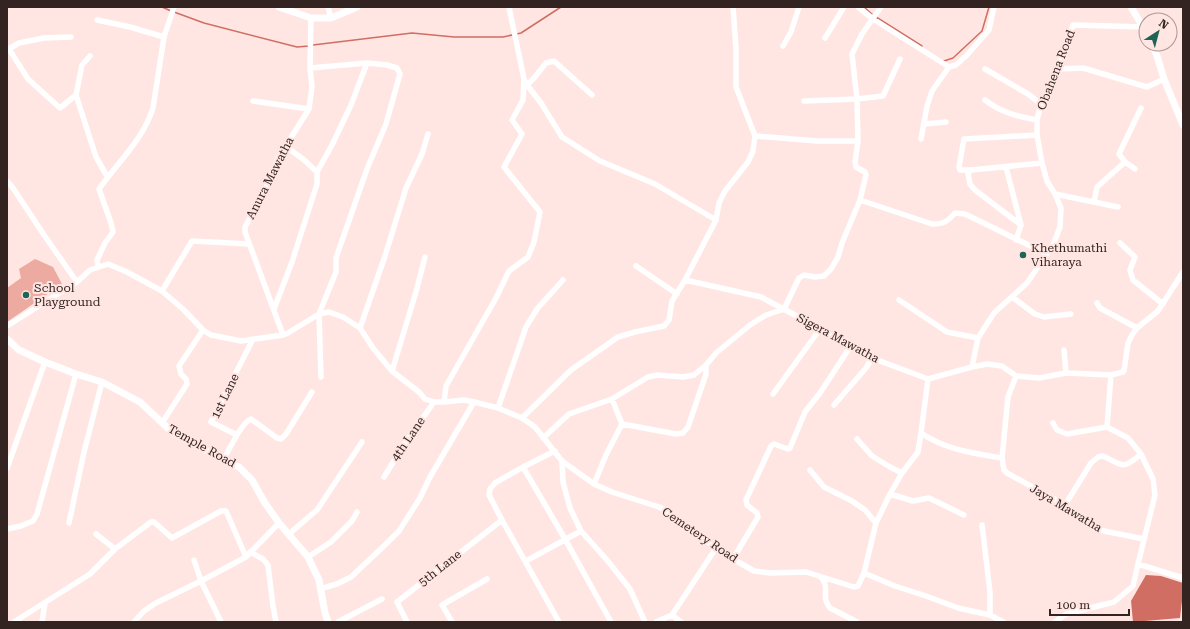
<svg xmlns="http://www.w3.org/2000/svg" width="1190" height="629" font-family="'Roboto Serif',serif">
  <rect width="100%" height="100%" fill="#ffe6e2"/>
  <!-- green -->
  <path fill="#ecaaa1" d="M35,259L53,267L62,284L7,322V288L21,278L19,269Z"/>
  <!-- water -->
  <path fill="#d06e63" d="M1146,575L1161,576L1183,583V592L1180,618L1133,622L1131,601Z"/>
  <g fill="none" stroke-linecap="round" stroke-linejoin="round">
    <!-- stream -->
    <path stroke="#d06e63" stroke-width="1.5" d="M162,7L171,11
      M864,7L873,15
      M174,12L204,23L297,47L309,46
      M876,17L922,46
      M313,45L412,33L454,37H503L521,33L561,7
      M943,61H944L953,58L982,31L989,7"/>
    <!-- minor -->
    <path stroke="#fff" stroke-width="5.5" d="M328,7L331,18
      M509,7L524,79L527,85L541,103L562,137L600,161L655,184L716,220
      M858,7L873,19L949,67
      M97,20L130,27L164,37
      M825,38L844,7
      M783,46L791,32L799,7
      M9,49L28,79L60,108L76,95L82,65L90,56
      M7,50L19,43L44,38L71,37
      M985,69L1028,94L1041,104
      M1058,69L1083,68L1147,87L1164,79
      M527,85L534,78L546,63L554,61L592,95
      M76,95L96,157L107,176
      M985,100C1002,113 1016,116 1037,120
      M253,101L309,109
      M804,101L857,99L883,96L900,59
      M924,124L946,122
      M755,136L817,141H858
      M921,139L927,106L932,91L949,67L956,65L967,55L989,30L994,7
      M285,146L303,159L317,172
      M1006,167L1021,225L1016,240
      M1135,169L1125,162L1119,154L1141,108
      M971,170H960L959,167L964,139L1037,135
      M7,181L13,188L44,235L77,282
      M1055,194L1118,207
      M860,200L932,224C944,224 947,222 955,213L965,214L1047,254
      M1094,202L1097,187L1125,162
      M1021,225L975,190L970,184L968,174L971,170L1042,163
      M1120,243L1135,257L1130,270L1133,280L1163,304
      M636,266L677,294
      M98,267L97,260L105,243L113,232L111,223L99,189C117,163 143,140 153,108L164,37L174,7
      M685,280L761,297L808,322L850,347L872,358L928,379L972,367L987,364L1002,366L1016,376L1039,378L1066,373L1111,375L1123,372L1124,371L1128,343L1132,335L1137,328L1158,311L1183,272
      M162,291L192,241L249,244
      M1012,297L1035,314L1044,317L1071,314
      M899,300L947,332L978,338
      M1097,303L1100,308L1137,328
      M274,309L292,262L317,184V172L332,145L351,105L367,63L310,68
      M7,326L77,282L90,270L108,264L127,272L162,291L184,310L203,330L211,335L241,341L283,335L288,333L319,314L329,312L343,317L360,328L373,348L392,371L419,392L425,399L434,402H444L464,400L474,402L498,408L522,418L535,427L562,461L594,484L612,492L659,507L668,512L716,548L733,559L754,571L770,573L806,572L854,587L858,586L864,573L895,586L926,596L958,608L990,615L1003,622
      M360,328L385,256L406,188L422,154L428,134
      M283,335L245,232V227L271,178L277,160L309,109L312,86L310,68L311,18
      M1064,350L1066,373
      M972,367L978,338L994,313L1027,283L1053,245L1060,227L1061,208L1055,194L1047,181L1042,163L1037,135V120L1041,104L1058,69L1073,25L1144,27
      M392,371L416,292L425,257
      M1111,375L1107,427L1128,438L1141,454L1153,479L1155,495L1138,564
      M1016,376L1008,397L1002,458L1004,470L1007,473L1065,505L1084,521L1099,530L1144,539
      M321,377L319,314L336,272V258L367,169L386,124L400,74L397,68L387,65L367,63
      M773,394L820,329
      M444,402L446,386L496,298L509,271L528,257L534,242L540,212L504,167L522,134L512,120L523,100L524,79
      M834,405L866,368L872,358
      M498,408L526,327L537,309L563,280
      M522,418L571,370L618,337L635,332L664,326L669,320L672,301L685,280L716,220L719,203L725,191L748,162L753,151L755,136L736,87V48L733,7
      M162,423L187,384L186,379L181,374L179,366L203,330
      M1053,423L1057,430L1067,434L1107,427
      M622,424L676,434L683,433L688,427L706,374V365
      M921,433C946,450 973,453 1002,458
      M237,435C241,429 245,421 251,419L277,438L281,439L286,434L312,392
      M543,438L569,414L612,399L648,377L657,375L683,377L694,375L706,365L716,353L750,325L766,315L784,309L799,278L804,275L815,277L824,276L831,269L838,257L842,243L860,200L866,175L865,172L856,167L855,162L858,141L857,99L852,54L862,34L881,7
      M857,439L872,456L890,467L902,473
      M555,451L523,467L495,483L490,489L489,495L502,520L559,622
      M223,460L237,435L211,422L253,339
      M562,461L563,482L570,508L581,531L607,560L630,589L645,622
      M523,467L565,539L611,622
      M7,468L45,362
      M810,470L824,487L852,501L865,510L876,523
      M384,477L403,446L434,402
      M594,484L606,455L622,424L612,399
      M890,494L913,501L929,498L964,515
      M1065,505L1091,463L1098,457L1103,456C1124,466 1123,470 1141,454
      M69,523L84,452L102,382
      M982,525L990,592V615
      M7,529L21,526L33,521L37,514L76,374
      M96,534L115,549
      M289,534L317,510L362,442
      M250,552L263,559L268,565L273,606L276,622
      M308,557L331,542L352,521L357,512
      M733,559L758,517L757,513L747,505L746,500L771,446L774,444L788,449L790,448L805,412L820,393L850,347
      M194,560L201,581L221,622
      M526,561L581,531
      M864,573L876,523L890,494L902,473L918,452L921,433L928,379
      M821,577C831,589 820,596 830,608L857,622
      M320,589L337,584L351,577L386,544L399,531L420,498L430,477L474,402
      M672,615L681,622
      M14,622L90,574L115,549L151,522H154L172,538L221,511H226L246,557
      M42,622L45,603
      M134,622L144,611L156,603L201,581L246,557L279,523
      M338,622L382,599
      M407,622L397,602L502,520
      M452,622L442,605L487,579
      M656,622L672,615L716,548
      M1055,622L1066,614L1114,602L1133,586L1138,564L1183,578"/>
    <!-- major -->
    <path stroke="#fff" stroke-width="7" d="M279,7L311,18H331L357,7
      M1131,7L1146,32
      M1152,44L1157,56L1164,79L1183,125
      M7,339L19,350L45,362L76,374L102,382L140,402L173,433L223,460L239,467L252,480L265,503L279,523L308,557L319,580L325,613L328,622"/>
  </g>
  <!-- markers -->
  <g fill="#1f6457" stroke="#ffe6e2" stroke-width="1.5">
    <circle cx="1023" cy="255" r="4"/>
    <circle cx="26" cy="295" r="4"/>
  </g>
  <g text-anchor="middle" stroke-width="4" stroke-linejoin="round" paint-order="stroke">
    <!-- street labels -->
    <g font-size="12" fill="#332422" stroke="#ffe6e2">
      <text transform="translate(1056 70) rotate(-69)" y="4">Obahena Road</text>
      <text transform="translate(270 178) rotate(-63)" y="4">Anura Mawatha</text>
      <text transform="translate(838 338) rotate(28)" y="4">Sigera Mawatha</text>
      <text transform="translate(225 396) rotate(-64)" y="4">1st Lane</text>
      <text transform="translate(408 439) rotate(-56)" y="4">4th Lane</text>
      <text transform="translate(202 446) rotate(29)" y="4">Temple Road</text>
      <text transform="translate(1066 508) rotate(31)" y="4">Jaya Mawatha</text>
      <text transform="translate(700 535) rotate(34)" y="4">Cemetery Road</text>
      <text transform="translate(440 568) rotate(-38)" y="4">5th Lane</text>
    </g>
    <!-- poi labels -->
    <g font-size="12" fill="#332422" stroke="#ffe6e2" text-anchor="start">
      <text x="1031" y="252">Khethumathi<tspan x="1031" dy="14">Viharaya</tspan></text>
      <text x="34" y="292">School<tspan x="34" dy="14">Playground</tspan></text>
    </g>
  </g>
  <!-- border -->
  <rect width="1190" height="629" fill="none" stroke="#332422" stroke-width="16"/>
  <!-- north arrow -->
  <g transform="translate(1158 32) rotate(36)"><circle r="19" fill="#ffe6e2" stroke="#ad9895"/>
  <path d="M0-3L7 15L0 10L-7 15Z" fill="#1f6457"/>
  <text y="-6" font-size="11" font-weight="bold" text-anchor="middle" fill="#332422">N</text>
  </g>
  <!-- scale -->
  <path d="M1050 609v6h79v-6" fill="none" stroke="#332422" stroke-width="2"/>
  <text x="1056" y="609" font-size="12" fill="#332422" stroke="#ffe6e2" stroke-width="3" paint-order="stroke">100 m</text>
</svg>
